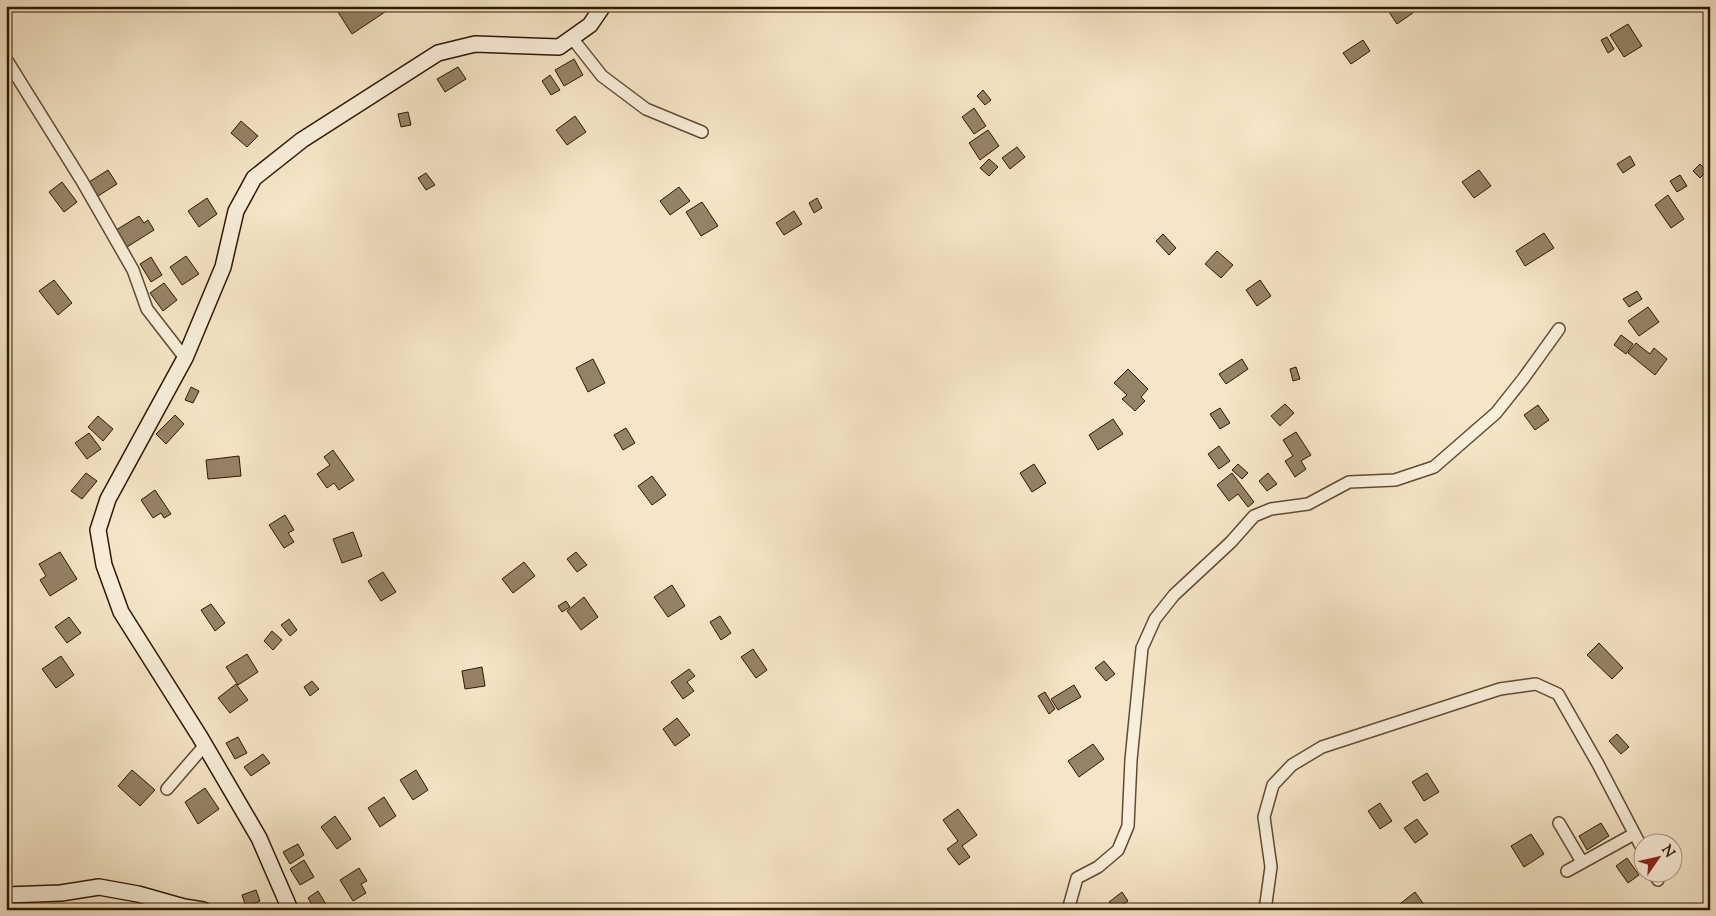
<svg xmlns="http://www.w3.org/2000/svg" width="1716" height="916" font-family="'Sorts Mill Goudy',serif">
  <rect width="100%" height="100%" fill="#f5e6c7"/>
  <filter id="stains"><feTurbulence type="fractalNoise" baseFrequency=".004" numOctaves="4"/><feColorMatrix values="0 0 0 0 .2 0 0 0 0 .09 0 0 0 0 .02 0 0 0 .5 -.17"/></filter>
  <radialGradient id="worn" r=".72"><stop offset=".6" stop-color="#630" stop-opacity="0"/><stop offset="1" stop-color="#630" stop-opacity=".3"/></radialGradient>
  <!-- building -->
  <path fill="#958367" stroke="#2e1800" d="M341,6H381L385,12L352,34L336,9Z
    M1397,6H1419L1420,8L1397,24L1389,12Z
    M1628,24L1642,46L1624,57L1610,35Z
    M1607,37L1614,49L1608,53L1601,40Z
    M1363,40L1370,51L1351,64L1343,53Z
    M574,59L583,75L564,86L555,70Z
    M458,67L466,79L445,92L437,79Z
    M550,75L560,90L551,95L542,81Z
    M983,90L991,100L985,105L977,96Z
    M974,108L986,126L974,134L962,117Z
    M408,112L411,125L401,127L398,114Z
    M575,116L586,132L567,145L556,130Z
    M241,121L258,136L247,147L231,133Z
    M988,130L999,146L980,160L969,143Z
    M1017,147L1025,157L1010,169L1002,158Z
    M1630,156L1635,165L1623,173L1617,164Z
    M989,159L998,167L989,176L980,168Z
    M1700,164L1707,171L1700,178L1693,171Z
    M108,170L117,184L98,196L89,182Z
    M1479,170L1491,186L1474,198L1462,182Z
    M426,173L435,185L426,190L418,178Z
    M1680,175L1687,186L1677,192L1670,181Z
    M62,182L77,202L64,212L49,192Z
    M679,187L690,201L670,215L660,201Z
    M1668,195L1684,219L1671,228L1655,205Z
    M207,198L217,214L199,227L188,211Z
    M817,198L822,208L814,213L809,203Z
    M702,202L718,226L701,236L686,212Z
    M794,211L802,224L784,235L776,223Z
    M139,216L144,223L148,220L154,230L127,247L116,230Z
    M1544,233L1554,248L1525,266L1516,251Z
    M1163,234L1176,248L1169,255L1156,241Z
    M1217,251L1233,265L1221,278L1205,264Z
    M186,256L199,274L182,285L170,267Z
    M151,257L162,275L151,282L140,264Z
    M54,280L72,303L58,315L39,291Z
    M1260,280L1271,296L1257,306L1246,290Z
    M164,283L177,300L163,311L150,293Z
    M1637,291L1642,299L1629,307L1623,299Z
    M1648,307L1659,322L1639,336L1628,321Z
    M1621,335L1633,344L1626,354L1614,345Z
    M1636,343L1650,354L1654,348L1667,359L1655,375L1628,353Z
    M593,359L605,383L588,392L576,368Z
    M1242,359L1248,369L1226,384L1219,374Z
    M1296,367L1300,379L1293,381L1290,369Z
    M1128,369L1148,389L1141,397L1145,401L1135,411L1122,399L1127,395L1114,383Z
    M191,387L199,391L193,403L185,400Z
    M1285,404L1294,413L1280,426L1271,416Z
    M1538,405L1549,420L1535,430L1524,415Z
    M1220,408L1230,423L1220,429L1210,414Z
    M175,415L184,424L166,444L156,434Z
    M98,416L113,429L103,441L88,427Z
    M1113,419L1123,434L1098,450L1089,435Z
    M626,428L635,443L623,450L614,435Z
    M1296,432L1311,455L1301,461L1306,469L1295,477L1285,461L1293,456L1283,440Z
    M89,433L101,449L87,459L75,443Z
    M1219,446L1230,461L1219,469L1208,454Z
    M333,450L354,480L339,490L334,483L327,488L317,474L330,465L324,457Z
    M239,456L241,476L208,479L206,460Z
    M1034,464L1046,483L1032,492L1020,473Z
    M1238,464L1248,473L1242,479L1232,470Z
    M86,473L97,481L82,499L71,491Z
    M1232,473L1254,502L1248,507L1238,494L1229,501L1217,485Z
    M1268,473L1277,484L1267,491L1259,481Z
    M652,476L666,495L652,505L638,486Z
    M155,490L171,514L164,518L161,513L153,518L141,500Z
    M285,515L294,530L288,533L294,542L284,548L269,525Z
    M353,532L362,556L342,563L333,539Z
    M60,552L77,579L50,596L40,580L46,576L39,564Z
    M576,552L587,565L577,572L567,559Z
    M524,562L535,576L513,593L502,579Z
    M383,572L396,592L381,601L368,581Z
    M672,585L685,606L668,617L654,597Z
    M584,597L598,617L581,630L567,611Z
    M566,601L570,607L562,612L558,606Z
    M211,604L225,623L215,631L201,610Z
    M720,616L731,633L721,640L710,622Z
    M69,617L81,633L67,643L55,627Z
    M289,619L297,630L290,636L281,625Z
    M272,631L282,640L273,650L264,641Z
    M1599,643L1623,668L1612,679L1587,655Z
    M753,649L767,670L756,678L741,657Z
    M247,654L258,672L238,685L226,667Z
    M61,656L74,675L56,688L42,669Z
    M1104,661L1115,674L1106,681L1095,668Z
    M482,667L485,686L465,689L462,671Z
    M689,669L695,676L687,682L694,691L683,699L671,682Z
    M312,681L319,689L310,696L304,687Z
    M236,684L248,700L230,713L218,698Z
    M1074,685L1081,697L1058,710L1051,699Z
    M1045,692L1055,709L1049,714L1038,696Z
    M677,718L690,735L675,746L663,729Z
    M1617,734L1629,747L1621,754L1609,741Z
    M238,737L247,753L235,759L226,743Z
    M1093,744L1104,759L1079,777L1068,761Z
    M263,754L270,763L251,776L244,767Z
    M132,770L155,790L140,806L118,786Z
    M416,770L428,790L413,800L400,780Z
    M1427,773L1439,792L1424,801L1412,782Z
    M205,788L219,809L198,824L185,802Z
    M384,797L396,816L380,827L368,808Z
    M1380,803L1392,821L1380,829L1368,811Z
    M958,809L977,835L962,846L970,857L959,865L947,849L958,841L943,820Z
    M335,816L351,839L337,849L321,827Z
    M1417,819L1428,834L1415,843L1404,828Z
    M1601,823L1609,836L1587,850L1579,836Z
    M1531,834L1544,854L1524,867L1511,846Z
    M298,844L304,855L290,864L283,852Z
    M1627,858L1639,875L1628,883L1616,866Z
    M304,860L314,877L300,885L290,869Z
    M359,868L367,881L361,884L366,893L353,901L340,880Z
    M256,890L260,901L246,907L242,895Z
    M318,891L327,906L321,910H315L308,898Z
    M1122,892L1128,901L1115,910L1109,902Z
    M1415,892L1425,906L1419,910H1398L1396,907Z"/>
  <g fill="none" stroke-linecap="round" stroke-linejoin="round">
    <defs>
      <path id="street" d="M572,38L602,76L646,109L702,132
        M6,59L82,181L125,256L133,270L147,309L185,358
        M167,789L205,745
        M1559,823L1582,862
        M1567,871L1634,834
        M1654,874L1658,880
        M1068,910L1077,878L1098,867L1118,850L1128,826L1131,760L1142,648L1155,619L1174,595L1231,542L1254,516L1271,509L1308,504L1349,482L1395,480L1434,467L1496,413L1523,379L1559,329
        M1265,910L1271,867L1264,817L1273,785L1292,765L1322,747L1500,689L1536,684L1558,694L1598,764L1644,852"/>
      <path id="secondary" d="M6,895L61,893L99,887L138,894L184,907L203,910
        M288,910L289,907L259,838L200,737L121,612L104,565L98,530L108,499L185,358L223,267L236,211L254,178L302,140L438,53L475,44L559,47L590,25L603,6"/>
    </defs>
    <!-- street casing -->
    <use href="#street" stroke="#604c32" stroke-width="14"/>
    <!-- secondary casing -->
    <use href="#secondary" stroke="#2e1800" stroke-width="18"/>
    <!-- street -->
    <use href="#street" stroke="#f8efdb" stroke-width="11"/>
    <!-- secondary -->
    <use href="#secondary" stroke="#f8efdb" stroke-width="15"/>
  </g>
  <!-- margin -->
  <rect width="1716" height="916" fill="none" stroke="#f5e6c7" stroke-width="25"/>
  <rect x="8" y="8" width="1701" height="901" fill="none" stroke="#2e1800" stroke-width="2.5"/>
  <rect x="12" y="12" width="1691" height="891" fill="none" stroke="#2e1800"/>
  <!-- north arrow -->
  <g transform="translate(1658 858) rotate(56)"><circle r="24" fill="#f8efdb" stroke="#a79983"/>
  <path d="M0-4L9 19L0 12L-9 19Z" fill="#8f2418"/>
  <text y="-8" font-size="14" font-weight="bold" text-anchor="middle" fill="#2e1800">N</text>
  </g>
  <rect width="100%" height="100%" filter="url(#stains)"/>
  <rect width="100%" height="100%" fill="url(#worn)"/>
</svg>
